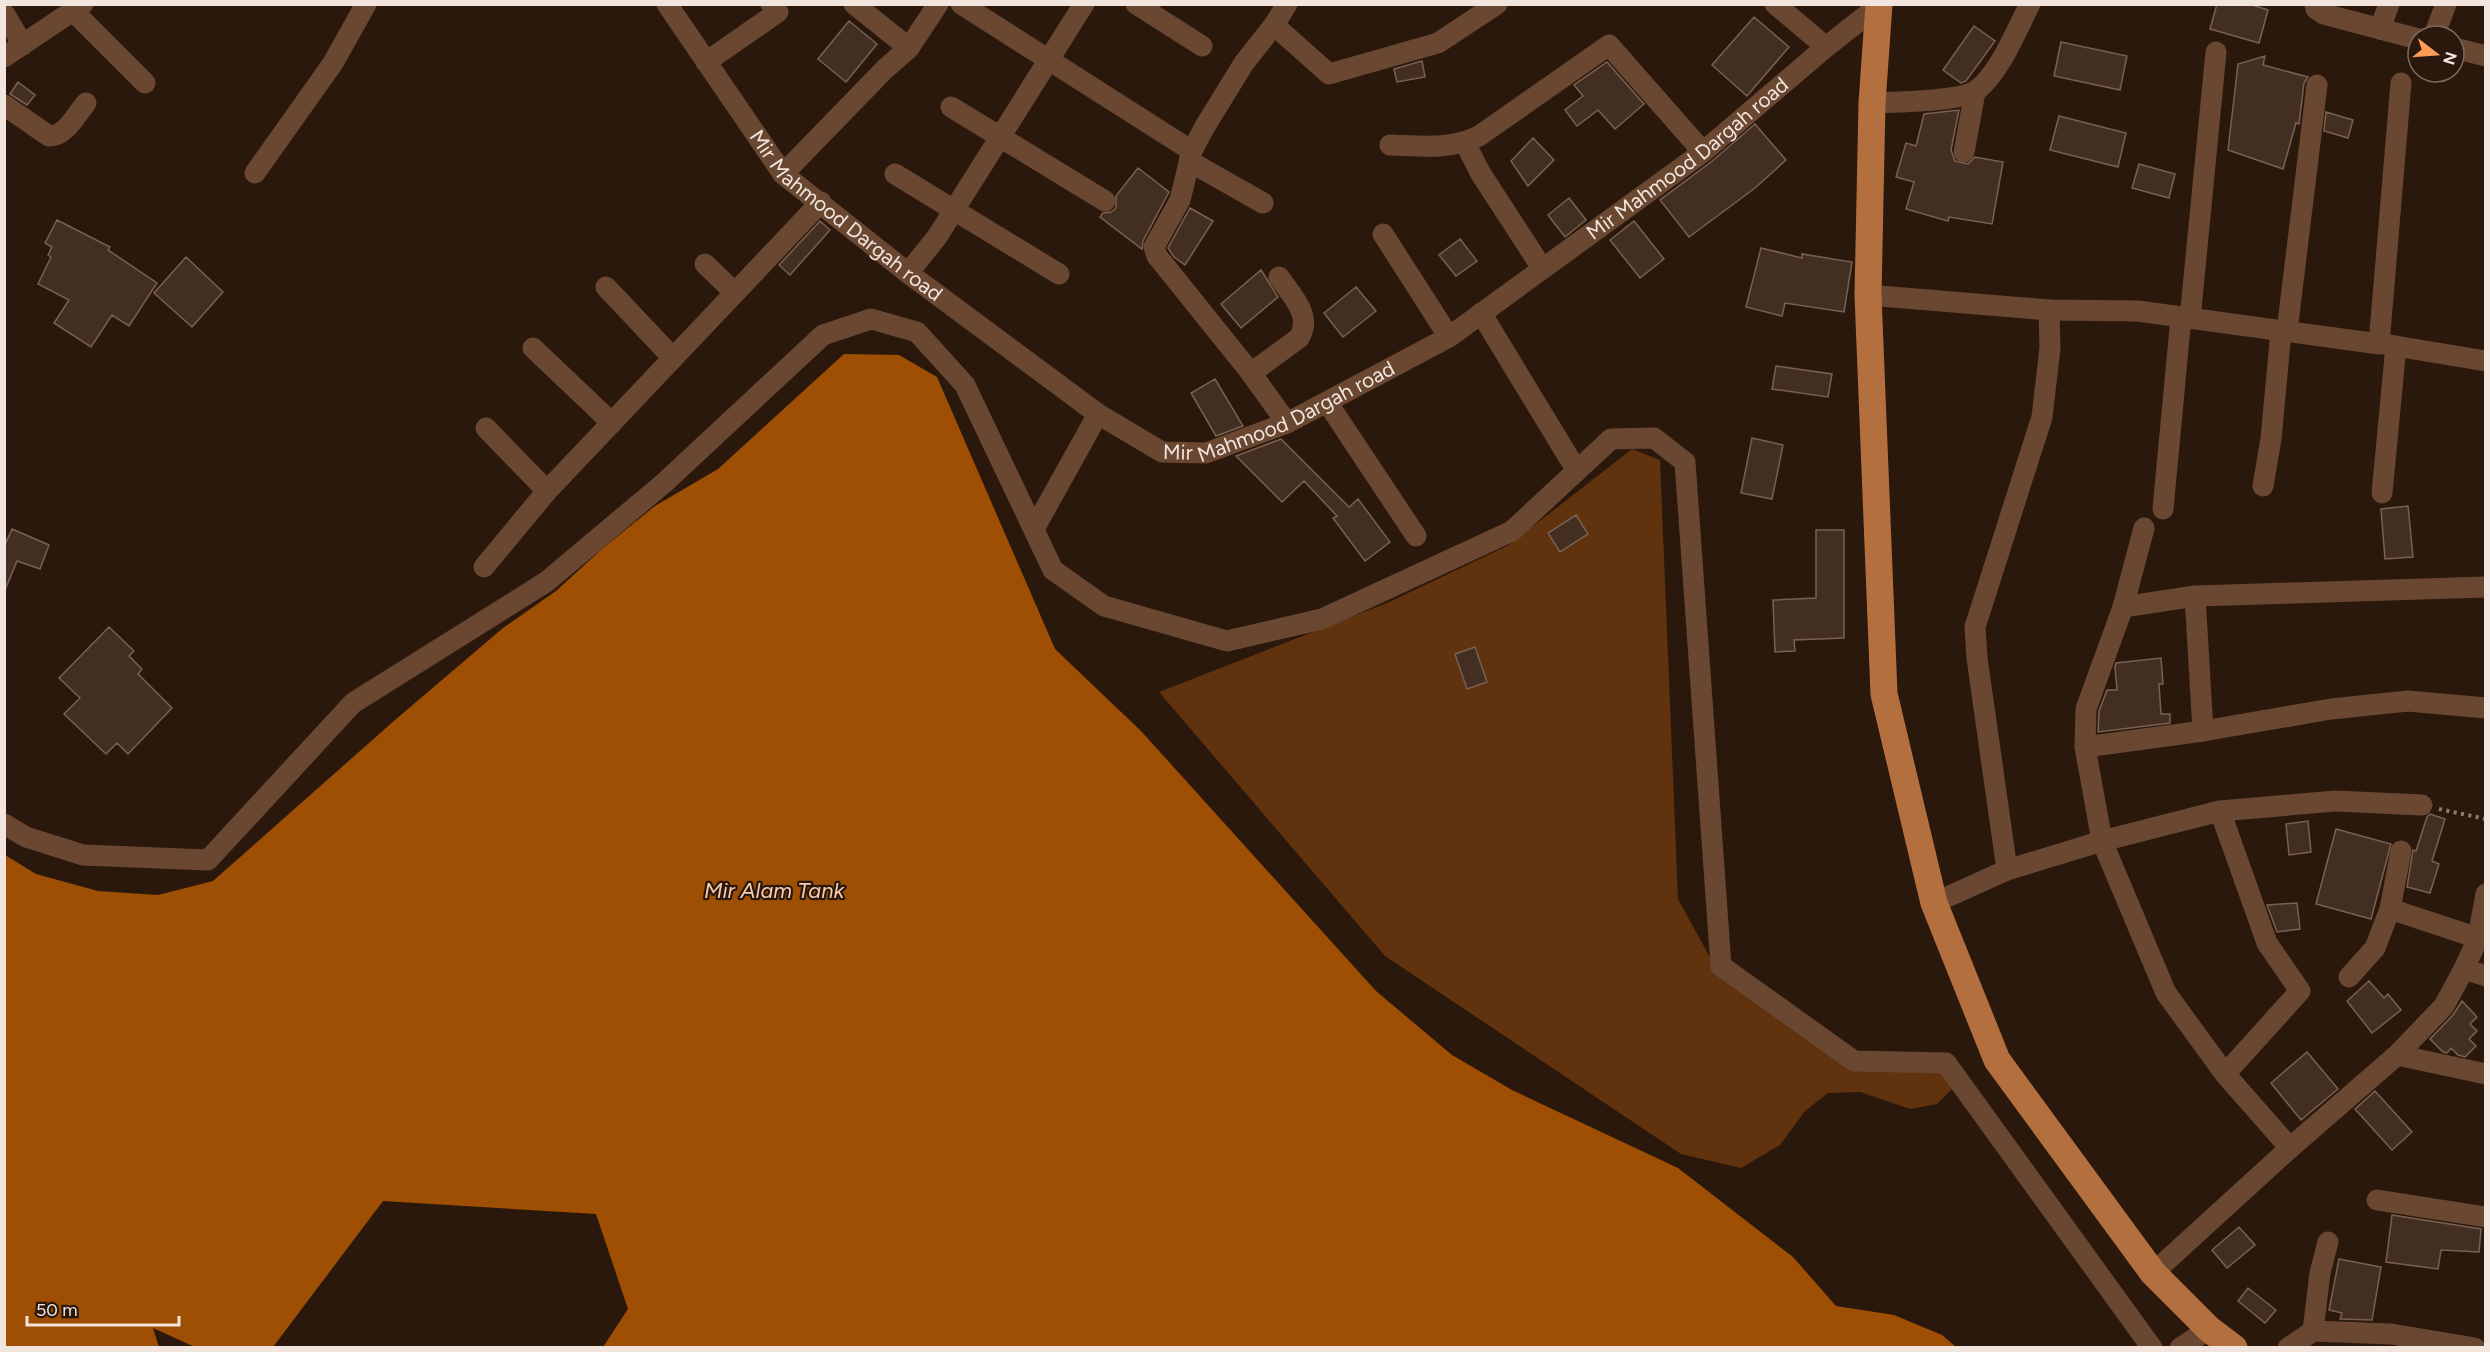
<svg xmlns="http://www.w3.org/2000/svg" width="2490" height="1352" font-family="Figtree,sans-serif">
  <rect width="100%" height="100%" fill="#2b180c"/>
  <!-- green -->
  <path fill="#60320e" d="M1632,449L1660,460L1678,899L1719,974L1851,1067L1943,1066L1952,1089L1937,1104L1910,1109L1860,1092L1828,1093L1805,1111L1780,1145L1741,1168L1681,1154L1385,956L1159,692L1387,603L1509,545Z"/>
  <!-- water -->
  <path fill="#9e4f03" d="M844,354L899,355L937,377L1055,649L1141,731L1376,991L1452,1055L1512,1090L1678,1168L1793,1257L1836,1306L1894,1315L1942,1335L1956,1347H603L628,1309L596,1214L383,1201L273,1347H195L153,1328L159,1347H5V855L36,874L98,891L158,895L213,881L395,720L503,628L556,591L603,548L655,506L718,469Z"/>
  <!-- building -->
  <path fill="#432f22" stroke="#786153" stroke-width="1.5" d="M2217,4H2249L2268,10L2259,43L2210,29Z
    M1754,17L1789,47L1747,96L1712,65Z
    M849,21L877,44L846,82L818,59Z
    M1974,26L1995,41L1966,81L1961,83L1943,70Z
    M2061,42L2127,56L2120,90L2054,76Z
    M2265,56L2263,65L2308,77L2304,83L2299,124L2296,123L2283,169L2228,150L2238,64Z
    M1422,61L1425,77L1397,82L1394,69Z
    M1607,62L1644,104L1615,129L1598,110L1577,126L1565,110L1583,96L1574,85Z
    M18,82L35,95L27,105L10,94Z
    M1959,110L1951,150L1955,161L1968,164L1975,157L2003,162L1992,224L1949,217L1948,221L1906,209L1914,182L1896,177L1906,143L1916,146L1924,114Z
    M2326,112L2353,120L2348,138L2324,131Z
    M2059,116L2126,133L2118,167L2050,150Z
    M1755,124L1786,160L1755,188L1689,237L1660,200L1711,162Z
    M1533,138L1554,160L1528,186L1511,161Z
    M2139,164L2175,174L2169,198L2132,188Z
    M1138,168L1169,192L1143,241L1142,249L1100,217L1103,213L1111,212L1116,208V196Z
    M1569,198L1586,220L1565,237L1548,215Z
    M1190,208L1213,221L1185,265L1174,257L1168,248Z
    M57,220L110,247L108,250L157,283L129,326L112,315L91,347L54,323L69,300L38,284L51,257L48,255L52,247L45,243Z
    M820,221L830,230L790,275L779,265Z
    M1634,221L1664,259L1640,278L1610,240Z
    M1460,239L1477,261L1456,276L1439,255Z
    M1761,248L1802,258V254L1852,262L1844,312L1785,303L1782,316L1746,307Z
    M186,257L223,292L192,327L154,293Z
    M1261,270L1278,297L1241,328L1221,304Z
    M1356,287L1376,311L1343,337L1324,313Z
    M1776,366L1832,374L1828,397L1772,389Z
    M1215,379L1243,426L1216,436L1191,393Z
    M1752,438L1783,445L1772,499L1741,493Z
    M1281,439L1349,507L1358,499L1390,542L1365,561L1333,518L1337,516L1304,481L1282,502L1236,456Z
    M2408,506L2413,557L2385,559L2381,509Z
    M1576,515L1588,534L1560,552L1548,533Z
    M12,529L49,545L40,569L17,561L5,590L4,547Z
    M1816,530H1844V638L1794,640L1795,651L1775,652L1773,600L1816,598Z
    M109,627L134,651L129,656L142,669L138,674L172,708L128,754L117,743L106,754L64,714L80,698L59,678Z
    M1475,647L1487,682L1467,689L1455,654Z
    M2161,658L2163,684H2159L2161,714H2170V723L2098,732L2099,711L2107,690H2117L2115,667L2116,663Z
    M2430,814L2445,819L2432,861L2439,864L2430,893L2407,887L2413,850L2416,851L2427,817Z
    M2308,821L2311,852L2289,855L2286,824Z
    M2336,829L2391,844L2371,919L2316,904Z
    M2297,903L2300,929L2277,932L2267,905Z
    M2369,981L2384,998L2388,994L2401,1010L2372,1033L2347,1001Z
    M2462,1001L2477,1017L2470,1024L2477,1031L2469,1039L2476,1046L2465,1057L2458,1055L2451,1048L2447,1053L2443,1052L2430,1039L2453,1015Z
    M2307,1052L2338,1089L2301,1120L2271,1083Z
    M2375,1091L2412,1132L2392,1150L2355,1109Z
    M2392,1215L2481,1229L2479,1252L2441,1250L2438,1269L2386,1262Z
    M2239,1227L2255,1245L2227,1268L2212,1250Z
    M2339,1259L2381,1267L2372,1320L2340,1319L2342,1313L2329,1310Z
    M2248,1288L2276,1310L2265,1323L2238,1301Z"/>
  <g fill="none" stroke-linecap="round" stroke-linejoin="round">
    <!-- path -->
    <path stroke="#8c7c72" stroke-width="4" stroke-dasharray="3 4.5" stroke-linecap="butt" d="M2439,809L2486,819"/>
    <!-- minor -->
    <g stroke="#694731" stroke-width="21">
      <path id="s1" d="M667,4L783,174L908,273L1098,414L1162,452L1206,453L1287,423L1449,337L1703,152L1826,47L1878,6"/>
      <path d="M854,4L909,48"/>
      <path d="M961,4L1192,151"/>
      <path d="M1136,4L1202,46"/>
      <path d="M1287,4L1274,25L1244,63L1204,128L1192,151L1180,200L1154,247L1157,256L1251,373L1287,423"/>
      <path d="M1775,4L1826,47"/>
      <path d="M2315,4L2316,9L2324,14L2418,39"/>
      <path d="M73,11L145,83"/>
      <path d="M4,13L23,45"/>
      <path d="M1274,25L1329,74L1438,43L1497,4"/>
      <path d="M2380,29L2389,4"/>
      <path d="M2434,36L2446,4"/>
      <path d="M2454,48L2486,56"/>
      <path d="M4,57L83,4"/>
      <path d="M706,62L778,12L771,4"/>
      <path d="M1872,103C1893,102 1961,102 1977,90C2000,72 2016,31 2030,4"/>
      <path d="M4,105L49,136C65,137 76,115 86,103"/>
      <path d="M951,107L1105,201"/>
      <path d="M1465,143L1481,174L1542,268"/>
      <path d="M1390,145C1421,146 1450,150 1479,136L1609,45L1703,152"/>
      <path d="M1964,152L1975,92"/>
      <path d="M1189,161L1263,203"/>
      <path d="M255,173L333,63L366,4"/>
      <path d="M783,174L885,69L909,48L938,4"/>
      <path d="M895,174L1059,274"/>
      <path d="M1383,234L1449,337"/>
      <path d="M705,264L735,293"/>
      <path d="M908,273L937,237L1084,4"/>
      <path d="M606,287L673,358"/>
      <path d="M1868,295L2049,310L2138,311L2379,344L2401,83"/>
      <path d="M1481,313L1577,471"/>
      <path d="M2190,319L2216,52"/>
      <path d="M2287,331L2317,85"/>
      <path d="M2383,344L2486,361"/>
      <path d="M533,348L612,423"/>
      <path d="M1251,373L1299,338C1313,316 1292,296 1279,277"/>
      <path d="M1327,402L1416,536"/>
      <path d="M486,428L547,491"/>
      <path d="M2263,486L2271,439L2281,331"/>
      <path d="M2382,493L2396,346"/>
      <path d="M2163,509L2181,317"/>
      <path d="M2144,528L2123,607L2086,709L2085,747L2102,841L2166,993L2225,1074L2290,1148"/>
      <path d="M1034,529L1098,414"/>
      <path d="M484,567L547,491L821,202"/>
      <path d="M2195,596L2203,731"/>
      <path d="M2123,607L2195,596L2486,587"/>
      <path d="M2085,747L2203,731L2331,709L2408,701L2486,708"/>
      <path d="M2220,811L2267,943L2300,991L2225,1074"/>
      <path d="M4,824L26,837L83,855L208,860L353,703L546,582L664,483L823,335L871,319L917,332L965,385L1053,570L1104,606L1227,641L1322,619L1512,531L1611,439L1654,438L1685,462L1721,966L1854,1061L1946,1063L2152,1348"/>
      <path d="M2007,870L1977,658L1975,627L2042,417L2050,348L2049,310"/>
      <path d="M1934,903L2007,870L2102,841L2220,811L2335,801L2422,805"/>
      <path d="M2390,909L2478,938"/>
      <path d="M2464,969L2486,976"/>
      <path d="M2349,977L2375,948L2390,909L2401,851"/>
      <path d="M2397,1055L2486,1074"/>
      <path d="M2377,1200L2486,1217"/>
      <path d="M2153,1273L2290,1148L2397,1055L2444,1006L2464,969L2478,938L2486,894"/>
      <path d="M2313,1331L2320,1273L2328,1242"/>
      <path d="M2180,1348L2209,1329"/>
      <path d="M2288,1348L2313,1331L2391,1334L2475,1348"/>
    </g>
    <!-- major -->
    <path stroke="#b46f3e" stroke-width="27" d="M1879,4L1872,103L1868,295L1884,694L1934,903L1997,1060L2153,1273L2209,1329L2234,1348"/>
  </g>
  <g text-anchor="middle" stroke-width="4.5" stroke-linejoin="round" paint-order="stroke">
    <!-- street labels -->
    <g font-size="21" fill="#f2e5dd" stroke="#2b180c">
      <text dy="7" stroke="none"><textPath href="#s1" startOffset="1288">Mir Mahmood Dargah road</textPath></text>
      <text dy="7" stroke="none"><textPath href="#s1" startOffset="280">Mir Mahmood Dargah road</textPath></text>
      <text dy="7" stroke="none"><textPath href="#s1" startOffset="802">Mir Mahmood Dargah road</textPath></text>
    </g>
    <!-- water labels -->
    <g font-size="22" font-style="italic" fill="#f7cbaf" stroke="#2b180c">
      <text x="774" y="898">Mir Alam Tank</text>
    </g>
  </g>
  <!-- border -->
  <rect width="2490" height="1352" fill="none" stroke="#f2e5dd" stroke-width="12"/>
  <!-- north arrow -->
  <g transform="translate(2436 54) rotate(107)"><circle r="28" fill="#2b180c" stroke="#7b6a60" stroke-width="1.5"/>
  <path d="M0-4.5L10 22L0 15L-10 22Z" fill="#fe9c57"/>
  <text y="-9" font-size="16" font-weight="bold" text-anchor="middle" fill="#f2e5dd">N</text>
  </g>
  <!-- scale -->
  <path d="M27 1316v9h152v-9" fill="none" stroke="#f2e5dd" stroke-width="3"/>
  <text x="36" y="1316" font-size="18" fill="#f2e5dd" stroke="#2b180c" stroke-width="4.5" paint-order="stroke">50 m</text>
</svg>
